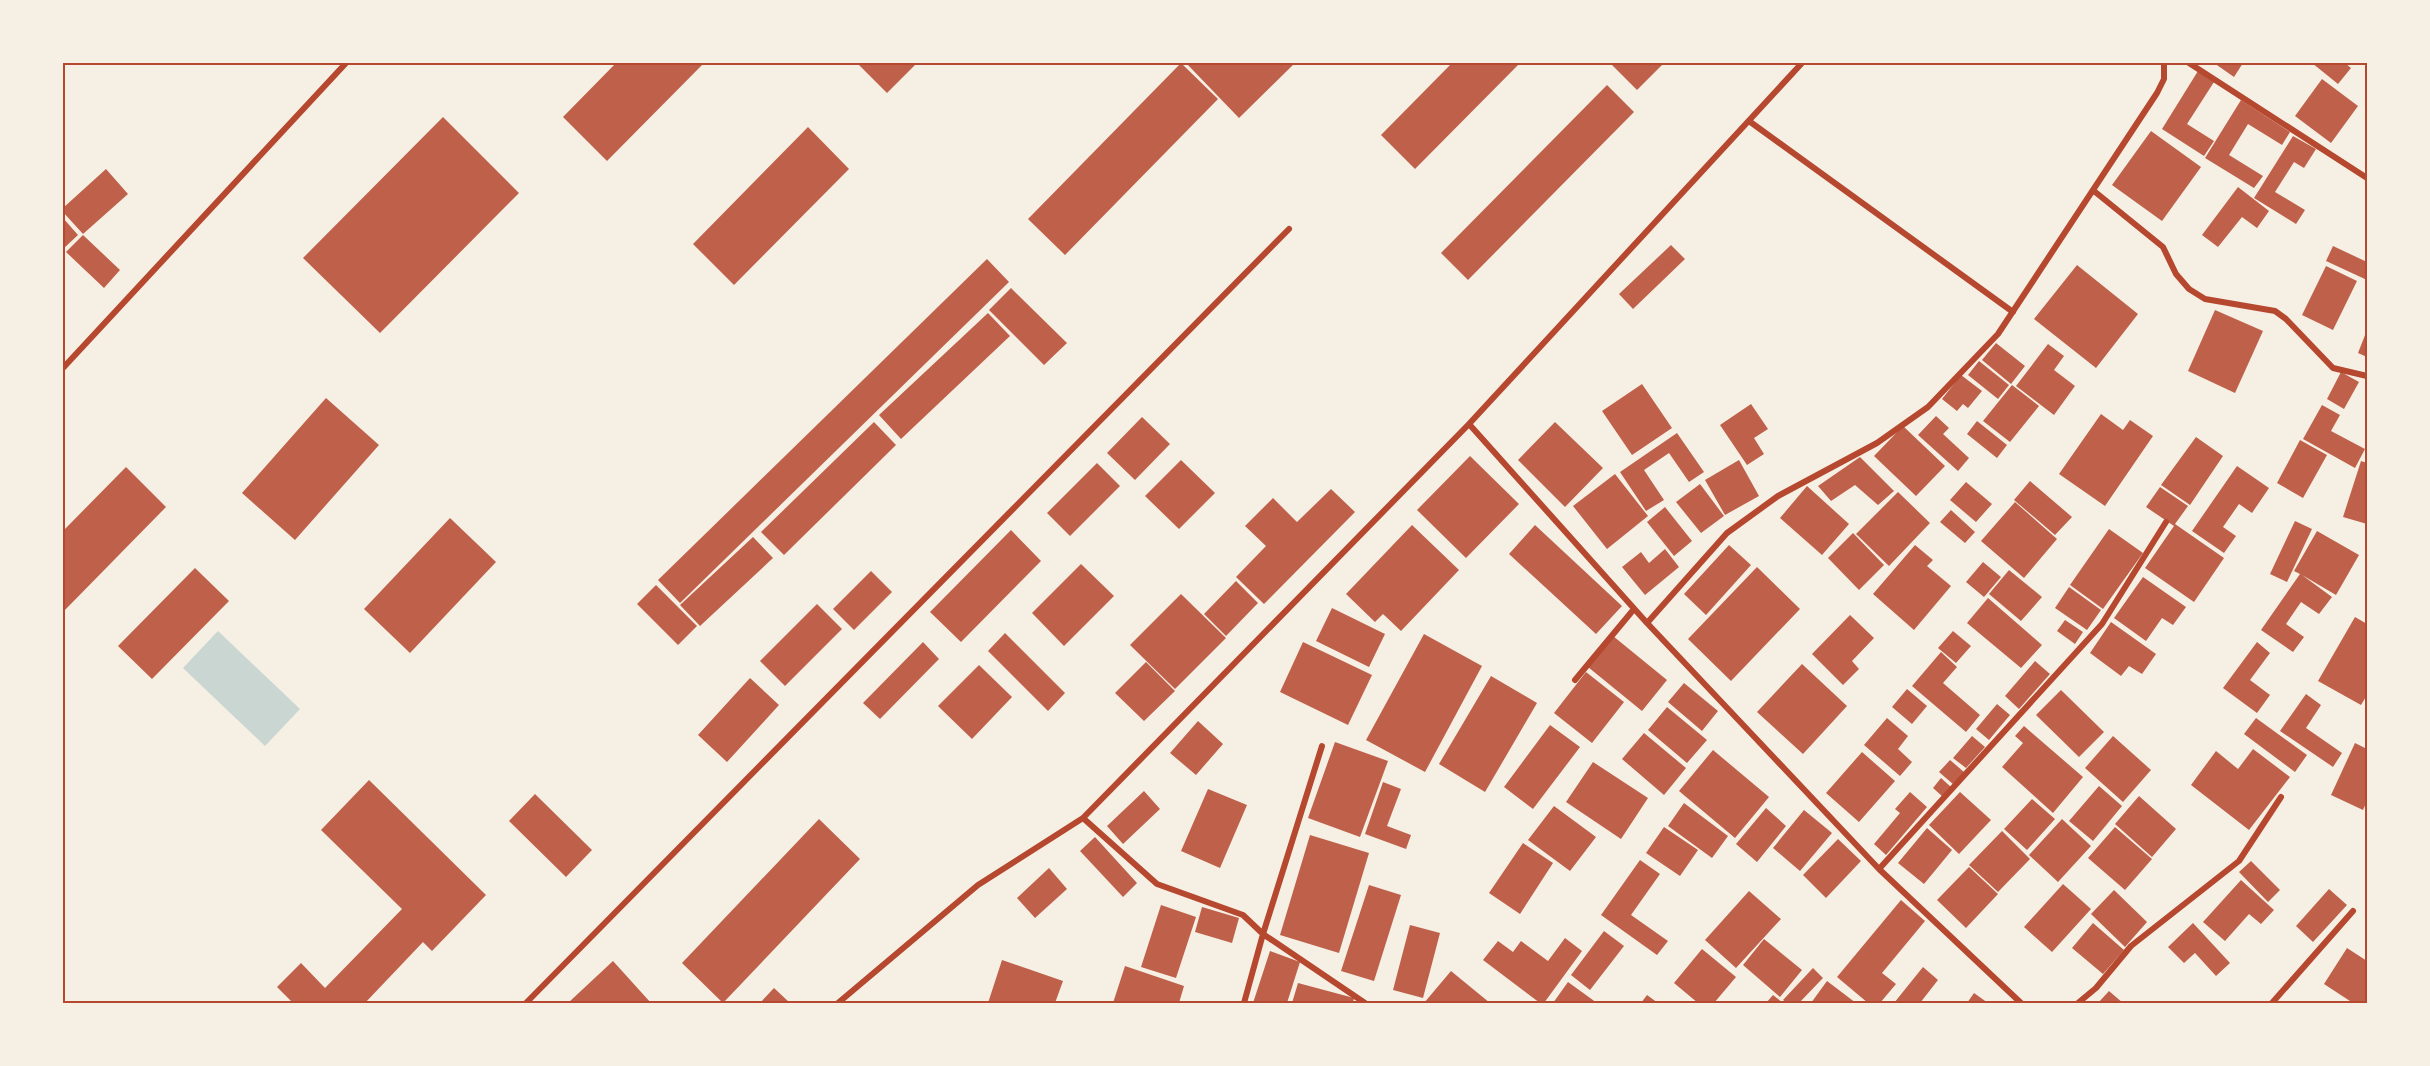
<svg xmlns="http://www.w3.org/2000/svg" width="2430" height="1066" font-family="'Noto Serif',serif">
  <rect width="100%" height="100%" fill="#f6efe4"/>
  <!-- water -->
  <path fill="#c9d6d2" d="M218,631L300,709L265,746L183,668Z"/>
  <!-- building -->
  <path fill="#bf614a" d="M616,63H704L607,161L563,117Z
    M857,63H917L887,93Z
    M1181,63L1218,99L1065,255L1028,219Z
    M1186,63H1295L1239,118Z
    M1452,63H1520L1415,169L1381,135Z
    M1610,63H1664L1637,90Z
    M2214,63H2243L2234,77Z
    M2312,63H2345L2351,68L2338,84Z
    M2198,71L2214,82L2187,124L2214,141L2204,156L2162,129Z
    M2322,79L2358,106L2331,143L2295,116Z
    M1607,85L1634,112L1468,280L1441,253Z
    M2241,100L2290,132L2282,145L2248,124L2229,155L2263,176L2254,188L2205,158Z
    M443,117L519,193L380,333L303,258Z
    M808,127L849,169L734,285L693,244Z
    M2151,131L2201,167L2162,221L2112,185Z
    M2293,136L2316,149L2304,168L2294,162L2275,192L2305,210L2296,224L2254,198Z
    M106,169L128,194L83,234L63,212V208Z
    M2238,187L2269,211L2257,228L2242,217L2218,247L2202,235Z
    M63,218L78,235L63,249Z
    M83,235L120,270L104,288L66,252Z
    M1671,245L1685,259L1633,309L1619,294Z
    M2333,246L2367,262V280L2326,261Z
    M987,259L1009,282L680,603L658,580Z
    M2077,265L2138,314L2096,368L2034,319Z
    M2326,266L2357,281L2333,330L2302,315Z
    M1011,288L1067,343L1044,365L989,310Z
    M2215,310L2263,331L2235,393L2188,371Z
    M988,313L1010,336L901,439L879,415Z
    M2367,330V357L2358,353Z
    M1996,343L2025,366L2011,384L1982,360Z
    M2048,344L2064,356L2054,370L2075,386L2054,415L2016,386Z
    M1979,361L2009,385L1998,399L1968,375Z
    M2341,372L2359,382L2344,409L2327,399Z
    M1961,375L1982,391L1968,408L1963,404L1957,411L1942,399Z
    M1642,384L1672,428L1632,455L1602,411Z
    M2012,385L2039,406L2010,442L1983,421Z
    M326,398L379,445L295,540L242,493Z
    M1751,404L1768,429L1754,438L1764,454L1747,465L1720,425Z
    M2322,405L2340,415L2331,431L2365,449L2355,468L2303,439Z
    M2101,414L2123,430L2130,420L2153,436L2105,506L2059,474Z
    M1936,416L1949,428L1943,434L1969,458L1958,471L1918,435Z
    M1142,417L1170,444L1135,480L1107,453Z
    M1977,421L2007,445L1997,458L1967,434Z
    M874,422L896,445L784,555L761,532Z
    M1555,422L1603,468L1565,507L1518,460Z
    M1903,426L1945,466L1916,496L1874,456Z
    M1677,433L1704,472L1689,482L1669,453L1644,470L1664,500L1646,511L1620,472Z
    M2196,437L2223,456L2190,505L2161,485Z
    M2300,440L2327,455L2303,498L2277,483Z
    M1470,456L1519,504L1466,558L1417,510Z
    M1860,457L1894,491L1878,505L1855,485L1831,501L1818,486Z
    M1181,460L1215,493L1179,529L1145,496Z
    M1739,460L1759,496L1725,515L1705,480Z
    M2361,461L2367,463V524L2343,517Z
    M1097,463L1120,486L1070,536L1047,513Z
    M2237,466L2269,488L2252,513L2239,504L2223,527L2236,536L2224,553L2192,531Z
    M126,467L166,507L63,612V531Z
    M1615,474L1648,516L1607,549L1573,506Z
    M2030,481L2072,517L2055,535L2014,500Z
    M1966,482L1992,504L1976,522L1950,500Z
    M1700,484L1724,516L1701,533L1676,502Z
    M1807,486L1849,524L1822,555L1780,518Z
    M2160,487L2188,506L2175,524L2224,558L2194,602L2145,568L2174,526L2146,507Z
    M1331,489L1355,512L1264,604L1236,577L1266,546L1245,526L1273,498L1297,522Z
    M1898,492L1930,523L1889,566L1856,534Z
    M2015,502L2057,539L2024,578L1981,541Z
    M1665,507L1692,541L1674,556L1647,522Z
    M1951,510L1975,532L1965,543L1940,522Z
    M450,518L496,562L410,653L364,609Z
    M2295,521L2312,529L2287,582L2270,574Z
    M1412,525L1459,570L1401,631L1383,614L1375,622L1346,594Z
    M1535,525L1622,606L1596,634L1509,554Z
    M2109,529L2143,553L2103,609L2070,585Z
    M1011,530L1041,561L961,642L930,612Z
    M2317,531L2359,555L2336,595L2302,575L2332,597L2319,614L2301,602L2286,624L2304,637L2293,652L2261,630L2300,574L2294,571Z
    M1853,533L1884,565L1859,590L1828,558Z
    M753,537L773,558L700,626L680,605Z
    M1729,545L1751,565L1706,615L1684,594Z
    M1915,545L1933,560L1927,566L1951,586L1914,630L1873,594Z
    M1665,549L1679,567L1645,595L1622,567L1641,552L1649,563Z
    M1983,562L2001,577L1984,597L1966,582Z
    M1081,564L1114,596L1064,646L1032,613Z
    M1757,567L1800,609L1731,681L1688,639Z
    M195,568L229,601L152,679L118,646Z
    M2009,570L2042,597L2021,621L1989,594Z
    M871,571L892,592L854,630L833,609Z
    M2143,577L2186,607L2173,625L2162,618L2146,641L2114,618Z
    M1236,581L1258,603L1226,636L1204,614Z
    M656,585L697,626L678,645L637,604Z
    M2069,587L2101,610L2087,630L2055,608Z
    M1181,594L1226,638L1175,689L1130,645Z
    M1988,598L2042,645L2021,668L1967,623Z
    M817,604L842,629L785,686L760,661Z
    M1332,608L1385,634L1369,667L1316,641Z
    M1850,615L1874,638L1852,661L1859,669L1843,685L1812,654Z
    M2355,617L2367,624V695L2361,705L2318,681Z
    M2065,620L2083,632L2075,644L2057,631Z
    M2111,622L2156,654L2142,674L2129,666L2121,676L2090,653Z
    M1953,631L1971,646L1956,663L1938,648Z
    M1005,633L1065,693L1048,711L988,651Z
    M1424,634L1482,666L1425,772L1366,740Z
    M1613,636L1667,680L1642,711L1588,667Z
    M923,642L939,659L880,719L863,703Z
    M1303,642L1372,675L1348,725L1280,692Z
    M2257,642L2270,653L2250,680L2270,695L2257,713L2223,688Z
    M1941,652L1957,667L1943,683L1980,715L1966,732L1912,686Z
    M2035,661L2050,674L2019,709L2005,696Z
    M1146,662L1175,691L1144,721L1115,693Z
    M1802,664L1847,706L1803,754L1757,712Z
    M979,665L1012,697L972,739L938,706Z
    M1586,672L1624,702L1592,743L1554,713Z
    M1491,676L1537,703L1485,792L1439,764Z
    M750,678L779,705L727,762L698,735Z
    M1684,683L1718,711L1702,731L1668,702Z
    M1907,689L1927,706L1912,724L1892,707Z
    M2061,690L2104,732L2079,757L2036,715Z
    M2306,694L2321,705L2306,728L2342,753L2333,767L2280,731Z
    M1997,704L2010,715L1989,740L1976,729Z
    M1667,707L1707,740L1687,763L1648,730Z
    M1887,718L1908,736L1898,749L1912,762L1900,776L1864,745Z
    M2256,718L2307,755L2295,772L2244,734Z
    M1198,721L1223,744L1196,775L1170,753Z
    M1550,725L1580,747L1533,809L1504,787Z
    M2024,726L2083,777L2053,813L2002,767L2023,743L2015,736Z
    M1644,733L1686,768L1664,795L1622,759Z
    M1972,736L1985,747L1966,768L1953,758Z
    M2113,736L2151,770L2123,802L2085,768Z
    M1335,742L1388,761L1360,837L1308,818Z
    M2355,743L2367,749V801L2363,810L2331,795Z
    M2253,749L2290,777L2249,830L2191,785L2216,751L2238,769Z
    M1713,750L1769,797L1735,838L1679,791Z
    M1862,752L1895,781L1859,822L1826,793Z
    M1950,760L1964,772L1954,785L1939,772Z
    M1593,762L1648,798L1621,839L1566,802Z
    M1941,778L1951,787L1943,797L1933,788Z
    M369,780L486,895L432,951L423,942L365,1003H293L277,987L301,963L325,988L402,909L321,830Z
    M1383,782L1401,789L1387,826L1411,835L1406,849L1365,834Z
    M2099,786L2122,806L2093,841L2069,821Z
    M1208,789L1247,805L1220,868L1181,851Z
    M1144,791L1160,809L1123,844L1107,826Z
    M1910,792L1927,807L1886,855L1874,844L1900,813L1895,809Z
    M1960,792L1991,820L1959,854L1929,825Z
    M535,794L592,850L566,877L509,821Z
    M2139,796L2176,829L2152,857L2115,824Z
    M2032,799L2055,819L2027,850L2004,829Z
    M1684,803L1728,836L1712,858L1668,826Z
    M1554,806L1596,837L1570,871L1528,840Z
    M1766,808L1786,826L1757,862L1736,844Z
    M1804,810L1832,833L1800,871L1773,848Z
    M819,819L860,859L723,1003L682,963Z
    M2062,819L2091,846L2058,882L2029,855Z
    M1664,827L1698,850L1680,876L1646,853Z
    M2115,827L2152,859L2125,890L2088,858Z
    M1927,828L1952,850L1924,884L1898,863Z
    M2002,831L2030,859L1998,892L1969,865Z
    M1310,835L1369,853L1339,953L1280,935Z
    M1095,837L1137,883L1123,897L1080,851Z
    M1838,839L1861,861L1826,898L1803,875Z
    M1523,843L1553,863L1520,914L1489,893Z
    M1640,860L1660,874L1631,915L1668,941L1657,955L1601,915Z
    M2251,861L2280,890L2268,902L2239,872Z
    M1969,867L1998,894L1966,928L1937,900Z
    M1049,868L1067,889L1035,918L1017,898Z
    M2241,880L2274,910L2261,924L2249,914L2225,941L2203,922Z
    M2063,884L2091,909L2052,952L2024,927Z
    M1369,885L1401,895L1374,981L1341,971Z
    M2329,889L2347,905L2313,942L2296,926Z
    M2114,890L2147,922L2125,947L2091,914Z
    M1749,891L1781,919L1736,968L1705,940Z
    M1901,900L1925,921L1882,973L1896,984L1880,1003H1868L1837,977Z
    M1161,905L1196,917L1176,978L1141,967Z
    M1202,907L1239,918L1232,943L1195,932Z
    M2093,923L2124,950L2103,974L2072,948Z
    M2193,923L2230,963L2216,976L2195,953L2184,963L2168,947Z
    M1410,925L1440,933L1423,998L1393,990Z
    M1604,931L1624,946L1590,990L1571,975Z
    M1565,938L1582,951L1544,1003H1540L1483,960L1498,941L1513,952L1521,941L1548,961Z
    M1764,939L1802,970L1780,997L1743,965Z
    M2347,948L2367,961V1003H2353L2324,984Z
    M1702,949L1736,977L1714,1003H1698L1674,983Z
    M1270,951L1300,962L1287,1003H1253Z
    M1002,960L1063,981L1055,1003H988Z
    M613,961L651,1003H568Z
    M1125,966L1184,986L1179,1003H1113Z
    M1923,967L1938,980L1920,1003H1894Z
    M1813,968L1823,978L1799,1003H1787L1783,1000Z
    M1451,971L1490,1003H1424Z
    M1827,981L1856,1003H1811Z
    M1568,982L1597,1003H1553Z
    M1298,983L1354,998L1353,1003H1292Z
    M774,988L790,1003H760Z
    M2109,991L2123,1003H2098Z
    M1974,993L1988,1003H1967Z
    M1647,995L1658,1003H1641Z
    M1773,995L1783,1003H1766Z"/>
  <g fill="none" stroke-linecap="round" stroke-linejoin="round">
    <!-- minor -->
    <path stroke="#b5482f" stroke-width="6" d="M2189,63L2367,178
      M1749,121L2013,312
      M2094,191L2163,247L2176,274L2189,289L2205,299L2275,311L2286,319L2333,368L2367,376
      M63,368L346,63
      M1469,424L1647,623L1879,869L2021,1003
      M1647,623L1727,533L1778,496L1877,443L1928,407L1998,334L2157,93L2164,79V63
      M1575,680L1634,609
      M1083,818L1157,884L1243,915L1263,934L1365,1003
      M1879,869L2102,624L2166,522
      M526,1003L1289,229
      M838,1003L978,885L1083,818L1469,424L1802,63
      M1244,1003L1263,934L1322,746
      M2078,1003L2096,988L2131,946L2239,861L2281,797
      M2272,1003L2353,911"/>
  </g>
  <!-- border -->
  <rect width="2430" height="1066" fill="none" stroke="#f6efe4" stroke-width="129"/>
  <rect x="64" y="64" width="2302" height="938" fill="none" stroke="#b5482f" stroke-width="2"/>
</svg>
